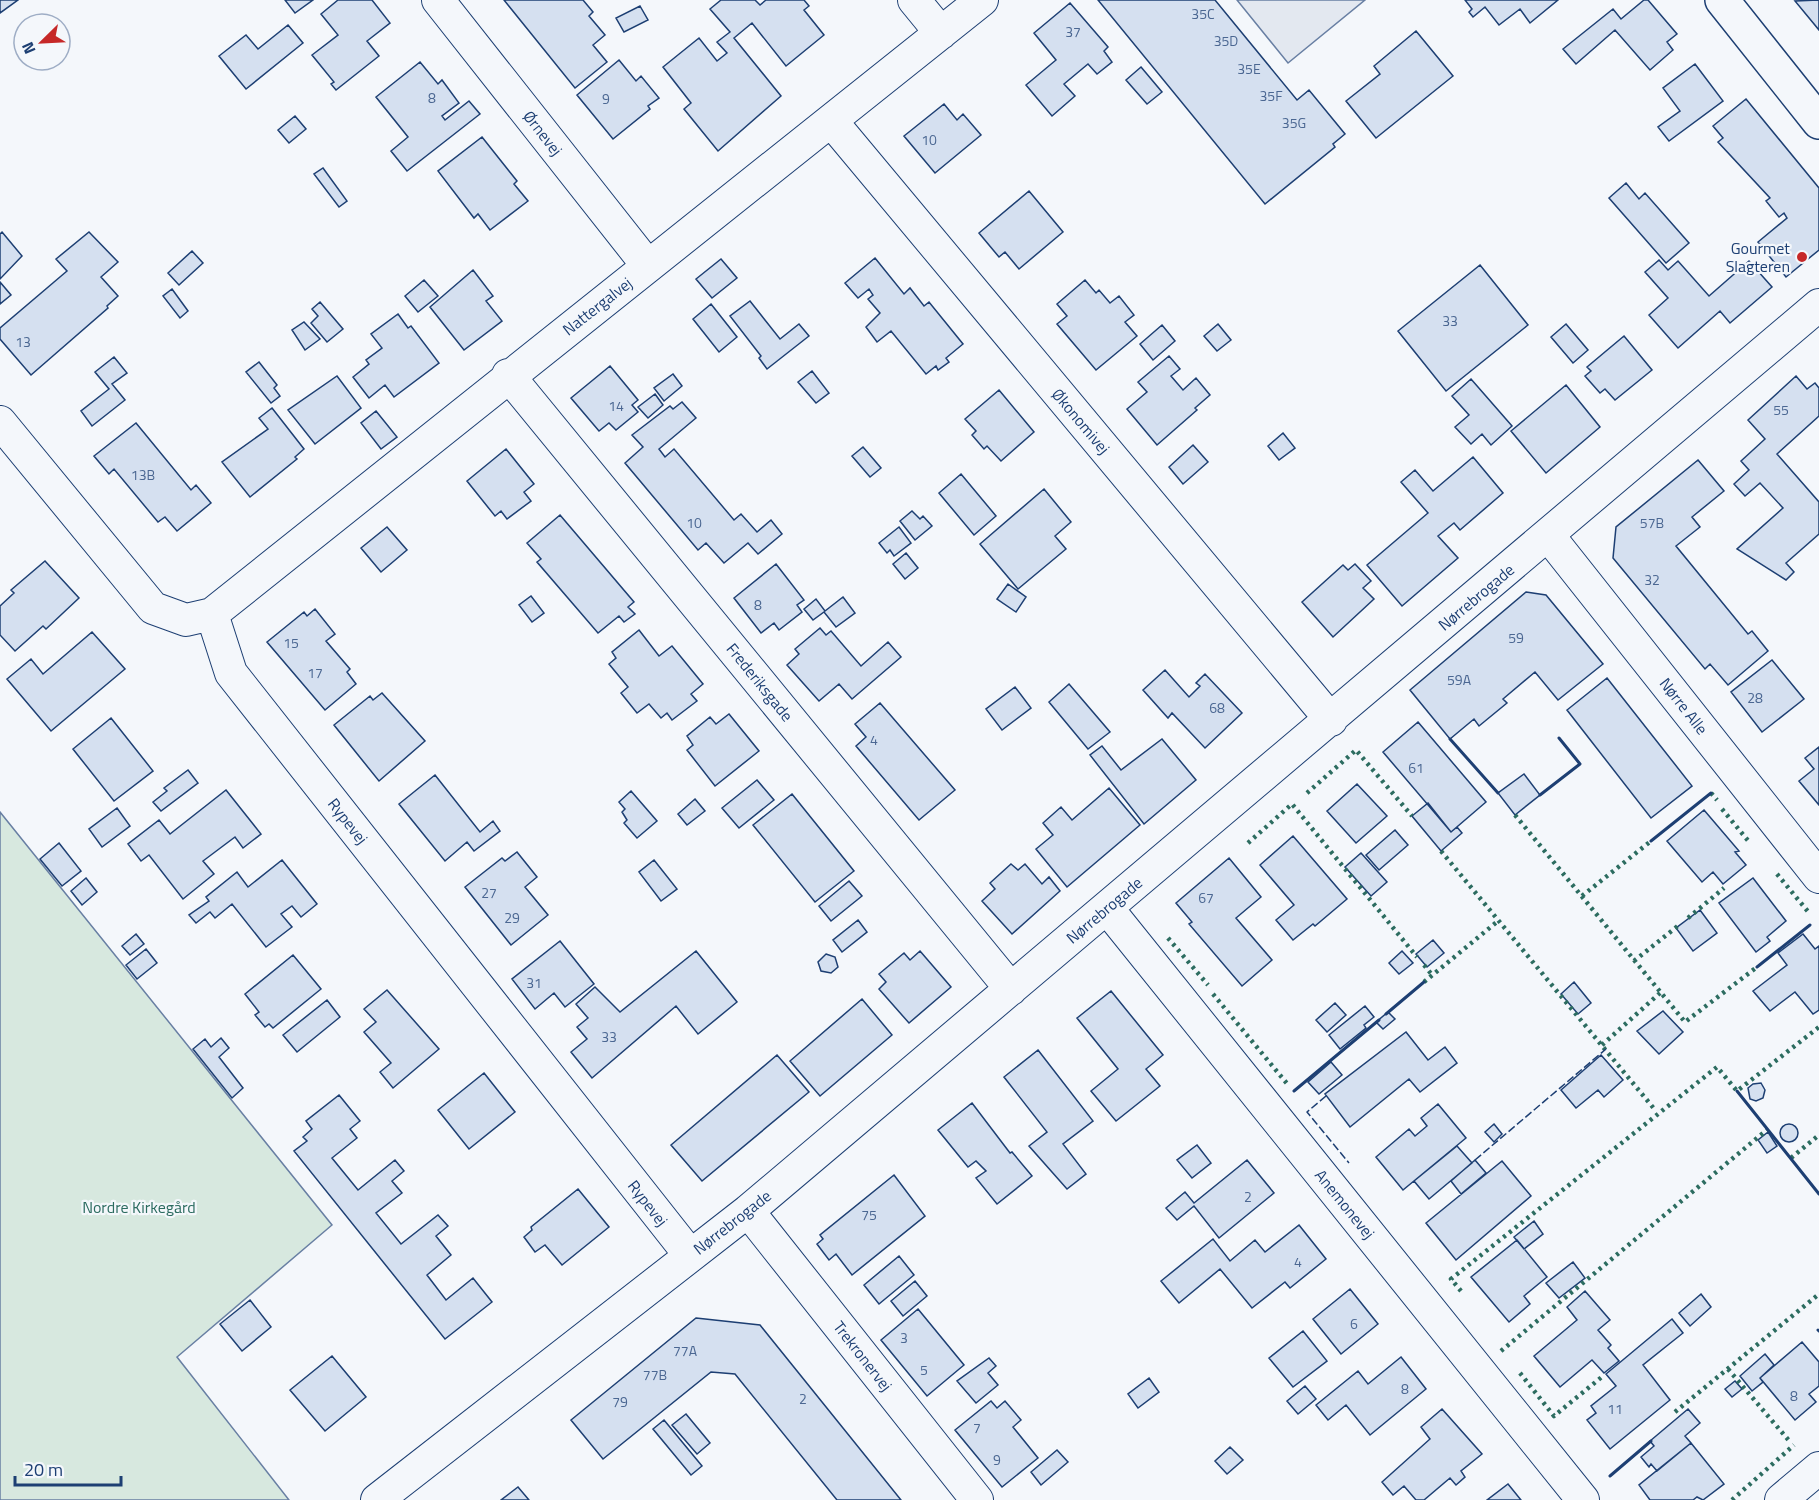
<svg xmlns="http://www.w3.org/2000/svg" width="1819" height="1500" font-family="'Titillium Web',sans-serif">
  <rect width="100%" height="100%" fill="#f4f7fb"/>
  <!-- green -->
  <path fill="#d7e8df" stroke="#687fa3" stroke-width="1.5" d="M0,812L332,1225L177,1357L289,1500H0Z"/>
  <!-- parking -->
  <path fill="#e3e8f0" stroke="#687fa3" stroke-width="1.5" d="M1237,0H1365L1288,63Z"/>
  <!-- building -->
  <path fill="#d5e0f0" stroke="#1d3f73" stroke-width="1.5" d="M0,0H18L0,13Z
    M285,0H313L295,13Z
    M338,0H372L390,23L367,41L379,56L336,90L331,84L334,82L312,55L338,35L321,14Z
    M504,0H583L593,12L589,16L605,35L593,45L607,62L575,88Z
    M721,0H755L760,5L766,0H804L809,6L804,10L824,35L786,66L752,23L734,38L781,96L718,151L684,109L691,103L663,67L699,38L717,61L727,53L717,42L730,32L710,9Z
    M1098,0H1215L1297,100L1309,90L1345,134L1333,144L1335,147L1265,204Z
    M1465,0H1558L1530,23L1520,9L1499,25L1485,7L1473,17L1469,12L1472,9Z
    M1644,0H1648L1677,34L1667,42L1673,50L1650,70L1615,30L1576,64L1563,49L1613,9L1621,19Z
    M1819,0V30L1795,1Z
    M1070,3L1108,47L1104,51L1112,62L1097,74L1088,64L1064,84L1075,96L1052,116L1026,85L1056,60L1034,33Z
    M640,6L648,20L624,32L616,18Z
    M288,25L303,43L246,89L219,56L246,35L258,49Z
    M1416,31L1453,76L1376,138L1346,101L1380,74L1374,66Z
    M619,60L636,81L641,76L659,98L648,106L650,109L613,139L577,95Z
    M420,62L438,84L442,80L459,103L442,116L445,120L469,101L480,114L407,171L391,151L408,137L376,97Z
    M1695,64L1723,101L1669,141L1658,127L1680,111L1663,88Z
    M1141,67L1162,92L1147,104L1126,80Z
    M1746,99L1819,188V250L1786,277L1758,242L1787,218L1784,213L1779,217L1766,201L1770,198L1718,142L1723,138L1713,126Z
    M944,104L957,120L963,114L981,135L935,173L904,136Z
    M295,116L306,129L289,143L278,130Z
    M482,137L517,181L514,184L528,201L490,230L478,214L474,218L438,171Z
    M323,168L347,201L339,207L314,174Z
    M1626,183L1639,199L1645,193L1689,243L1666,263L1609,198Z
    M1029,191L1063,232L1019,269L1005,252L999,257L979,233Z
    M2,232L22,256L0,279V234Z
    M89,232L118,262L101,277L118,296L107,306L108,308L31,375L0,339V328L67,271L56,259Z
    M192,251L203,263L179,285L168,273Z
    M875,258L904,294L910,288L924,306L929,302L963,344L946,358L949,362L938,370L936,366L926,374L891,331L877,342L866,327L880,313L868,299L873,295L869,289L858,298L845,283Z
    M721,259L737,278L712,298L696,279Z
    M1659,260L1668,270L1678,261L1709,296L1749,261L1772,287L1730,323L1720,311L1678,348L1649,315L1668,298L1645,272Z
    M1480,265L1528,325L1446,391L1398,331Z
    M473,270L493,296L486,301L502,321L464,350L430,307Z
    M424,280L438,296L418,312L405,296Z
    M1085,280L1096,293L1099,290L1110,303L1119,296L1134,315L1125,322L1137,336L1096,370L1057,324L1067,316L1057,304Z
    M0,282L11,295L0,304Z
    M172,289L188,311L180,318L163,296Z
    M750,301L780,339L799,324L809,336L767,369L759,358L761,356L730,316Z
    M320,302L343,329L327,342L311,323L318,316L312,309Z
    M711,304L737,337L719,352L693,319Z
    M398,314L408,328L411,326L439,363L394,397L385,385L369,398L353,377L369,364L366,360L382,348L371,334Z
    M304,322L320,339L305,350L292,330Z
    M1218,324L1231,340L1217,351L1204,336Z
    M1566,324L1588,350L1573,363L1551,337Z
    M1162,325L1175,341L1153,360L1140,344Z
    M1624,336L1652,370L1615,400L1605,389L1600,393L1585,376L1591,371L1587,367Z
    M1169,356L1180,369L1171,376L1183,390L1196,378L1210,395L1195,408L1197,410L1157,445L1127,409L1147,392L1138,382Z
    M114,357L127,373L112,384L125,400L92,426L81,411L109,389L95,372Z
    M259,362L277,385L274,388L280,396L271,403L246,372Z
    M610,366L638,400L632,405L638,412L616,430L609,423L599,431L571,398Z
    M812,371L829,393L816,403L798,382Z
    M673,374L682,386L664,401L654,388Z
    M337,376L361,408L315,444L288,410Z
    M1796,376L1807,389L1815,383L1819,388V416L1777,454L1819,502V534L1786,563L1794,572L1786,580L1737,549L1783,508L1760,483L1745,496L1734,484L1749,470L1741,461L1765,439L1748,420Z
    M1471,379L1512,426L1491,445L1482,434L1471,444L1455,427L1469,415L1452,396Z
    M1566,385L1600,427L1546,473L1511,431Z
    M999,390L1034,432L1001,461L987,446L984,449L972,435L976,431L965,419Z
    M655,394L663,405L648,418L638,407Z
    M682,402L696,418L659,449L665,457L674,449L734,520L741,514L757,532L771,520L782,534L758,554L748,543L724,563L706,543L698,550L625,463L643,447L632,435L670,406L673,409Z
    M272,408L304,449L295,457L297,459L250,497L222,462L268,429L259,418Z
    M376,411L397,437L381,449L361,423Z
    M136,423L191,490L196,485L211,503L177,531L165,517L158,522L114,469L109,474L94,456Z
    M1283,433L1295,448L1279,460L1268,446Z
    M1193,445L1208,462L1183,484L1169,467Z
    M863,447L881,468L870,477L852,456Z
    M506,449L534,484L524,492L531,501L507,519L501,511L495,516L467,481Z
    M1473,457L1503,493L1460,530L1454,523L1438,536L1458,558L1402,606L1367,565L1428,513L1401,482L1415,470L1433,491Z
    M1698,460L1724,491L1692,517L1700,527L1676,546L1748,634L1752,631L1768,651L1728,685L1710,664L1705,669L1613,558L1616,527Z
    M961,474L996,516L974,535L939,493Z
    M1044,489L1071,522L1055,536L1066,549L1018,589L980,544Z
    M912,511L920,519L923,516L932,526L915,540L900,521Z
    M560,515L634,602L628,607L635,614L624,622L619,616L598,633L537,562L541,559L527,543Z
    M387,527L407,550L381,572L361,548Z
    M899,527L911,543L894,556L890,550L887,553L879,543Z
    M906,553L918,568L905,579L893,564Z
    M45,561L79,598L46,629L43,626L15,651L0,635V606L14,593L11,590Z
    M776,564L804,600L797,605L802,612L779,630L774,623L761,633L734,598Z
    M1355,564L1371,581L1363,588L1374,599L1333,637L1302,602L1343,565L1348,570Z
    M1008,584L1026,597L1016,612L997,599Z
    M1526,592L1546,595L1603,664L1558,700L1535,672L1503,699L1507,703L1479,726L1474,719L1450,739L1410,690Z
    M531,596L544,613L532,622L519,605Z
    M843,597L855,613L836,627L824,612L813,620L804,609L816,599L825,611Z
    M315,609L335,634L326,641L350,669L347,672L356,684L325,710L267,642L304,612L307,616Z
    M820,628L826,635L831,631L861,666L888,642L901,657L852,699L839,684L819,701L787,665L799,654L795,649Z
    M639,630L659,656L672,646L703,684L691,694L697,701L672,720L667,713L661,718L649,704L637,713L621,693L628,687L609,664L616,658L612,652Z
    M92,632L125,669L51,731L7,679L31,659L43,674Z
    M1772,660L1804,699L1762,732L1731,692Z
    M1165,670L1189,697L1200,686L1196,683L1205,674L1242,713L1205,748L1172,713L1168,718L1143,690Z
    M1607,678L1692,786L1651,818L1567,710Z
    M1069,684L1110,732L1088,749L1049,702Z
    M1015,687L1031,708L1002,730L986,709Z
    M382,693L425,741L379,781L334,725L370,696L373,700Z
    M880,703L955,790L919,820L856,746L866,737L855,724Z
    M729,714L759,751L715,786L687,750L693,745L687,736L710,717L716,724Z
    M111,718L153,771L114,801L73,749Z
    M1418,722L1486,802L1451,832L1383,752Z
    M1162,739L1196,780L1144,824L1090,755L1102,746L1121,770Z
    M1819,747V805L1799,781L1814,769L1805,758Z
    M188,770L198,783L161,811L153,802L167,791L164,788Z
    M1524,774L1540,795L1515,815L1498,793Z
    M435,775L480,832L493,821L500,831L474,851L467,842L445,861L399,804Z
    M757,780L774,800L739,828L722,808Z
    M1357,784L1387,816L1356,843L1327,811Z
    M1109,788L1140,825L1067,887L1036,849L1053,835L1043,823L1061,807L1072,820Z
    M226,790L261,834L243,848L235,837L203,861L214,874L183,899L149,855L141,861L128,844L159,820L170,834Z
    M631,791L657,821L637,838L624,823L627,820L622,812L625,809L619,802Z
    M792,794L854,871L815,902L753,825Z
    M695,799L705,811L687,825L678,814Z
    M1428,803L1451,832L1457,827L1462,833L1441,851L1412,816Z
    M117,808L130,826L102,847L89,829Z
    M1704,810L1739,851L1735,852L1746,865L1723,884L1713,872L1702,882L1667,841Z
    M1395,830L1408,845L1379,870L1366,855Z
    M1293,836L1347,899L1315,926L1313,924L1293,940L1276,920L1294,905L1260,865Z
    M59,843L81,871L62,886L40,859Z
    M517,852L537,877L525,887L548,915L511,945L465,887L502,858L505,861Z
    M1361,853L1387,882L1371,896L1345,867Z
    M1229,858L1261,897L1236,918L1272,960L1242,986L1189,924L1192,922L1176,903Z
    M282,860L317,904L301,917L292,906L281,914L292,927L266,947L232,904L215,918L210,912L196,923L189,915L209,901L206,897L237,872L248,887Z
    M654,860L677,889L661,901L639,872Z
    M1011,864L1018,870L1025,864L1042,884L1049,877L1060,891L1012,934L982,901L995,889L990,883Z
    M86,878L97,892L82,905L71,891Z
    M1753,878L1786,921L1767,937L1770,941L1756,952L1719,903Z
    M849,881L862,896L831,921L819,906Z
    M1700,910L1717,933L1693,951L1676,928Z
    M858,920L867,932L842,952L833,940Z
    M136,934L144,944L130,955L122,946Z
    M1803,934L1815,949L1819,946V1010L1813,1014L1795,992L1770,1011L1753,991L1787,965L1778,953Z
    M1433,940L1444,953L1427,967L1416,954Z
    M560,941L594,984L565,1007L554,993L535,1009L512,979Z
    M146,949L157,963L137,979L126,965Z
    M696,951L737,1002L698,1034L676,1006L592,1078L571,1052L587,1039L577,1027L588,1018L576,1004L595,987L620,1012Z
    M920,951L951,987L909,1023L879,989L886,982L879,974L904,953L910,960Z
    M1402,951L1413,963L1399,974L1389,963Z
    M826,954L835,957L838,967L831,973L821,971L818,962Z
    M293,955L321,989L273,1028L269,1024L265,1027L255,1015L259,1012L245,994Z
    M1574,982L1591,1003L1578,1014L1561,994Z
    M387,990L439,1049L393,1088L380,1072L391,1063L364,1032L376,1022L364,1009Z
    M1111,991L1163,1055L1146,1069L1160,1086L1116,1121L1091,1091L1118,1069L1077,1018Z
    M862,999L892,1035L820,1096L790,1061Z
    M327,1000L340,1017L297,1052L283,1035Z
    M1335,1003L1346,1015L1327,1032L1316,1020Z
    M1365,1006L1374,1017L1364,1025L1366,1028L1340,1049L1329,1035Z
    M1663,1011L1683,1032L1659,1054L1637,1031Z
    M1388,1012L1395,1019L1383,1029L1376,1022Z
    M1406,1032L1428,1060L1445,1047L1457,1063L1420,1092L1409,1079L1350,1127L1325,1094Z
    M221,1038L229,1048L219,1057L243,1088L232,1098L193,1049L205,1039L211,1047Z
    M1038,1050L1093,1121L1063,1144L1086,1174L1067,1189L1029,1146L1047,1132L1004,1077Z
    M777,1055L809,1092L702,1181L671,1145Z
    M1601,1055L1623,1080L1604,1097L1598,1090L1576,1108L1561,1090Z
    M1331,1062L1342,1075L1319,1094L1308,1082Z
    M484,1073L515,1112L469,1149L438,1110Z
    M1761,1083L1765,1090L1763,1098L1756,1101L1750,1099L1748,1088L1753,1084Z
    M339,1095L360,1121L350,1129L357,1138L332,1158L358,1190L395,1160L404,1171L392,1181L402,1193L376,1213L401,1244L438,1215L448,1226L436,1236L451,1255L427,1275L446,1300L473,1278L492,1302L445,1339L294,1151L307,1141L303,1137L312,1129L306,1121Z
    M972,1103L1010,1153L1012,1152L1032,1176L997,1204L976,1178L986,1171L976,1161L968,1167L938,1130Z
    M1438,1104L1466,1138L1403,1190L1376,1157L1409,1129L1415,1136L1427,1126L1421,1118Z
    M1494,1124L1502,1134L1494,1142L1485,1132Z
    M1780 1133a9 9 0 1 1 18 0a9 9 0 1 1-18 0Z
    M1768,1132L1777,1146L1767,1153L1758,1140Z
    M1197,1145L1211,1163L1192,1178L1177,1160Z
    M1457,1146L1472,1163L1429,1199L1414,1181Z
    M1247,1160L1274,1193L1219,1238L1194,1206L1177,1220L1166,1208L1185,1192L1194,1203Z
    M1475,1160L1486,1173L1461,1194L1451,1181Z
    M1502,1161L1531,1196L1456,1260L1426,1223Z
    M894,1175L925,1216L852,1275L836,1254L829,1260L817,1244L823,1239L820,1235Z
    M578,1189L609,1227L562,1265L545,1245L535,1252L524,1237L532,1230L531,1227Z
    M1534,1221L1543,1234L1524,1249L1514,1237Z
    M1299,1225L1326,1259L1290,1288L1285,1282L1252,1308L1220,1269L1179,1303L1161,1281L1213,1239L1230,1261L1255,1240L1265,1252Z
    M1517,1240L1547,1277L1524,1296L1530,1304L1509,1322L1471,1277Z
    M899,1256L914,1275L879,1304L864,1285Z
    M1573,1262L1585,1278L1559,1298L1546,1283Z
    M915,1281L927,1296L903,1316L891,1301Z
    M1350,1289L1378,1324L1341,1354L1313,1319Z
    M1585,1291L1610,1320L1598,1330L1611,1345L1608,1348L1619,1361L1604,1373L1592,1360L1560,1387L1534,1356L1577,1320L1567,1307Z
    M1701,1294L1711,1307L1690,1326L1679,1313Z
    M250,1300L271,1327L242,1351L220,1324Z
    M918,1309L964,1365L927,1396L881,1340Z
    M696,1318L760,1325L901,1500H837L735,1374L711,1372L603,1459L571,1420Z
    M1672,1319L1683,1333L1643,1365L1670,1400L1610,1449L1587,1420L1596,1413L1591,1406L1616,1386L1606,1374Z
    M1303,1331L1327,1361L1293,1387L1269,1358Z
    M1802,1342L1819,1362V1386L1809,1394L1816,1402L1795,1420L1760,1378Z
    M1765,1354L1774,1365L1760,1378L1763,1382L1752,1391L1740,1376Z
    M332,1356L366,1397L325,1431L290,1390Z
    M1401,1357L1426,1389L1370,1435L1346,1405L1328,1420L1316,1405L1358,1371L1368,1384Z
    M989,1358L996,1366L988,1373L998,1385L976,1403L957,1381Z
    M1149,1378L1159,1392L1138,1408L1128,1394Z
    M1735,1381L1742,1389L1732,1397L1725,1389Z
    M1305,1386L1316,1399L1298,1414L1287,1401Z
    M991,1401L997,1408L1005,1401L1021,1420L1013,1427L1038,1458L1002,1487L955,1430Z
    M1442,1409L1482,1454L1461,1471L1465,1477L1456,1485L1450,1478L1424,1500H1416L1404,1486L1393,1495L1382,1482L1430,1439L1421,1427Z
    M1688,1409L1700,1423L1685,1436L1691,1443L1657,1471L1651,1464L1649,1467L1641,1457L1654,1446L1650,1441Z
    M686,1414L710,1443L697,1454L672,1425Z
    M664,1420L702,1466L691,1475L653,1429Z
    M1691,1443L1724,1484L1703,1500L1697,1497L1693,1500H1650L1639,1485Z
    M1230,1447L1243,1460L1227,1474L1215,1461Z
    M1057,1450L1068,1462L1041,1485L1031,1472Z
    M1508,1484L1521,1500H1487Z
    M518,1487L529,1500H501Z"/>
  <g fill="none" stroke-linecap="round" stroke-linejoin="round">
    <defs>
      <path id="street" d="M438,0L648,266
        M914,0L941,33
        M832,122L1331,720
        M508,375L1011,989
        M0,422L153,608L186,620L212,614L982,0
        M1548,535L1819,877
        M212,614L231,673L690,1255
        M1107,908L1583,1500
        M748,1211L977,1500
        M377,1500L748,1211L1819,305
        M1781,1500L1819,1468"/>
      <path id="secondary" d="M1722,0L1819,122"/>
    </defs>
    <!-- street casing -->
    <use href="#street" stroke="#1d3f73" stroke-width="34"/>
    <!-- secondary casing -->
    <use href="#secondary" stroke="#1d3f73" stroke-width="36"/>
    <!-- street -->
    <use href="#street" stroke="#f4f7fb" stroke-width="32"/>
    <!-- secondary -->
    <use href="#secondary" stroke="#f4f7fb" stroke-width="33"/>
    <!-- hedge -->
    <path stroke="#2c6c60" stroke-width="4.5" stroke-dasharray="3 4.5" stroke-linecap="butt" d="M1307,793L1356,750L1412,816
      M1711,793L1717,800
      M1722,809L1750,843
      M1515,815L1685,1022L1757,967
      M1248,843L1292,804L1417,957
      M1441,851L1656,1111
      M1777,874L1810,914
      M1582,896L1651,841
      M1688,918L1724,888
      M1168,938L1208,985
      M1634,961L1679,925
      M1424,965L1433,976
      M1424,982L1498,921
      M1213,994L1289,1086
      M1602,1045L1660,993
      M1791,1158L1819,1135
      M1461,1291L1451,1279L1717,1067L1737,1091L1819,1027
      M1501,1351L1768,1129
      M1728,1369L1791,1443
      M1520,1373L1554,1416L1603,1376
      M1675,1412L1819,1294
      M1732,1500L1794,1445"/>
    <!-- fence -->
    <path stroke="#1d3f73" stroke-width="1.5" stroke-dasharray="8 3" stroke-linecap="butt" d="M1326,1096L1307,1112L1349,1163
      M1475,1160L1606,1049"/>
    <!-- wall -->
    <path stroke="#1d3f73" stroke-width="3" d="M1450,739L1498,793
      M1540,795L1580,764L1559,738
      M1651,841L1711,793
      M1757,967L1810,925
      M1386,1014L1424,982
      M1294,1091L1379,1020
      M1737,1091L1819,1194
      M1818,1330L1819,1331
      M1610,1476L1651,1441"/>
  </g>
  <!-- markers -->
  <circle fill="#c62828" stroke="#f4f7fb" stroke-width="2" cx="1802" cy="257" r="6"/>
  <g text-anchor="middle" stroke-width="4.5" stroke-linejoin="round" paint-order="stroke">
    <!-- number labels -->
    <g font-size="14" fill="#4b6792">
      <text x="1203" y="19">35C</text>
      <text x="1073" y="37">37</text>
      <text x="1226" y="46">35D</text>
      <text x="1249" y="74">35E</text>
      <text x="1271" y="101">35F</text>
      <text x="432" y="103">8</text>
      <text x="606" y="104">9</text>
      <text x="1294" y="128">35G</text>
      <text x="929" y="145">10</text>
      <text x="1450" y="326">33</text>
      <text x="23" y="347">13</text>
      <text x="616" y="411">14</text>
      <text x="1781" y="415">55</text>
      <text x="143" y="480">13B</text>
      <text x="694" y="528">10</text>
      <text x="1652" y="528">57B</text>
      <text x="1652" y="585">32</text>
      <text x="758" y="610">8</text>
      <text x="1516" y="643">59</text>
      <text x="291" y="648">15</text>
      <text x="315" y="678">17</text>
      <text x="1459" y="685">59A</text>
      <text x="1755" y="703">28</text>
      <text x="1217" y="713">68</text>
      <text x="874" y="745">4</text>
      <text x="1416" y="773">61</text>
      <text x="489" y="898">27</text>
      <text x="1206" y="903">67</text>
      <text x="512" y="923">29</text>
      <text x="534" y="988">31</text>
      <text x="609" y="1042">33</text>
      <text x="1248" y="1202">2</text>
      <text x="869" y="1220">75</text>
      <text x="1298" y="1267">4</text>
      <text x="1354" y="1329">6</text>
      <text x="904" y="1343">3</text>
      <text x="685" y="1356">77A</text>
      <text x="924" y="1375">5</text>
      <text x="655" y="1380">77B</text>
      <text x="1405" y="1394">8</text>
      <text x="1794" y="1401">8</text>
      <text x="803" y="1404">2</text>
      <text x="620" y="1407">79</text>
      <text x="1615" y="1414">11</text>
      <text x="977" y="1433">7</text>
      <text x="997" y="1465">9</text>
    </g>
    <!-- street labels -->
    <g font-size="16" fill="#1d3f73" stroke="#f4f7fb">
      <text transform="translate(543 133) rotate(52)" y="6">Ørnevej</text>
      <text transform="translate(597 306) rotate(-38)" y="6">Nattergalvej</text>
      <text transform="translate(1081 421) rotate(50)" y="6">Økonomivej</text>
      <text transform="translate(1476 597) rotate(-40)" y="6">Nørrebrogade</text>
      <text transform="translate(760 682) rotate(51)" y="6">Frederiksgade</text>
      <text transform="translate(1684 706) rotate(52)" y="6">Nørre Alle</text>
      <text transform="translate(348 821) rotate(52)" y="6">Rypevej</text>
      <text transform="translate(1104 910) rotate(-40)" y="6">Nørrebrogade</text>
      <text transform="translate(648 1203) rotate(52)" y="6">Rypevej</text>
      <text transform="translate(1345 1204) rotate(51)" y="6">Anemonevej</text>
      <text transform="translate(732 1222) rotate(-38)" y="6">Nørrebrogade</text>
      <text transform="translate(863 1356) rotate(52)" y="6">Trekronervej</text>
    </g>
    <!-- poi labels -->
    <g font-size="16" fill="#1d3f73" stroke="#f4f7fb" text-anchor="end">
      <text x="1790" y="254">Gourmet<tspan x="1790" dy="18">Slagteren</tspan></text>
    </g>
    <!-- park labels -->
    <g font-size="16" fill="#2c6c60" stroke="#f4f7fb">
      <text x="139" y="1213">Nordre Kirkegård</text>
    </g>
  </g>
  <!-- north arrow -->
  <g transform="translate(42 42) rotate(246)"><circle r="28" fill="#f4f7fb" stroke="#9eadc5" stroke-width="1.5"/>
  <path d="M0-4.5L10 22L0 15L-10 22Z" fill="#c62828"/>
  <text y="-9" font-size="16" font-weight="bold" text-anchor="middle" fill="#1d3f73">N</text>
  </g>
  <!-- scale -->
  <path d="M15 1476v9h106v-9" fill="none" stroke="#1d3f73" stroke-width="3"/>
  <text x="24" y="1476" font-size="18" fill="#1d3f73" stroke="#f4f7fb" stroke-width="4.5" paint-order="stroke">20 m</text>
</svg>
